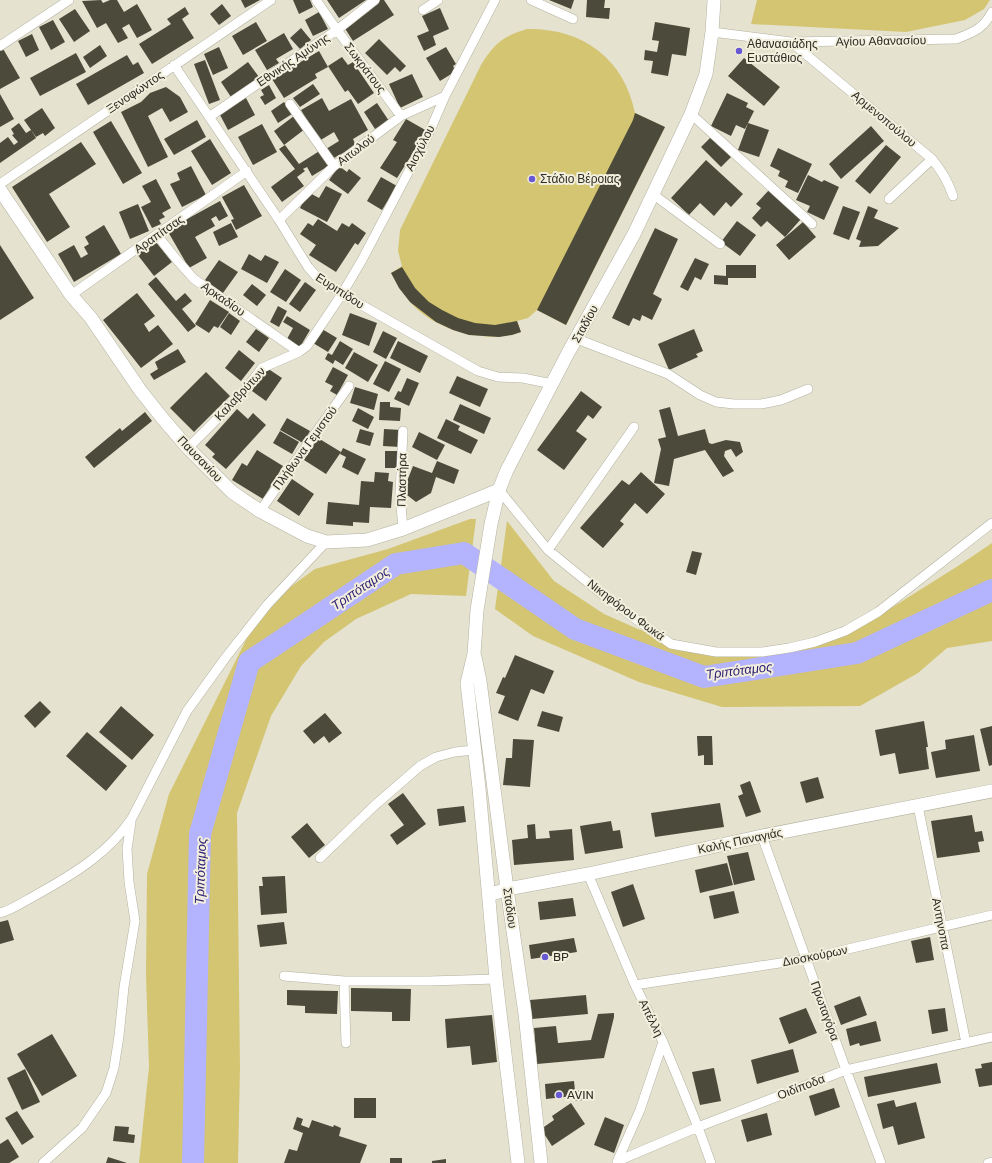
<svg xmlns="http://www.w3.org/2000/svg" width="992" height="1163" font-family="Rubik,sans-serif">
  <rect width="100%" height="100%" fill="#e5e2d0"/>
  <!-- green -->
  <path fill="#d4c572" d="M757,0H990L984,9L965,20L906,32L751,24Z
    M527,29C582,28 624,58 635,113L665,127L566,325L537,310L528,318L517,321L521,332C486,345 434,330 410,302C403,293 397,282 391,273L402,266L398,251L400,230L481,65C494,44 503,36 527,29Z
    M470,519H476L466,596L411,594L356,619L324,642L301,666L271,716L237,813L240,1068L238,1163H139L149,1067L146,975L147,874L169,794L247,638L271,601L315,569L388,549Z
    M507,521L554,581L604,614L638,629L688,647L753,655L853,632L958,566L992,543V641L947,648L918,673L860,706L722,707L639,682L533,636L495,609Z"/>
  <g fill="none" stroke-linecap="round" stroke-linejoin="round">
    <!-- river -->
    <path stroke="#b3b3fe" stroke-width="22" d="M193,1163L200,834L249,662L396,564L464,553L575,629L704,677L857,653L992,590"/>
  </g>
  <!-- building -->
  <path fill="#4c4a3b" d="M101,0L103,3L110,0H117L124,12L137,4L152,30L137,38L129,24L122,28L128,38L118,43L106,23L97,28L82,1Z
    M241,0H260L245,8Z
    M293,0H310L313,7L299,14Z
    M327,0H366L339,18Z
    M377,0H384L394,15L353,41L344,27L369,11L366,7Z
    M549,0H574L571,9Z
    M587,0H605L604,8H610L609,19L586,17Z
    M222,4L231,16L219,25L210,14Z
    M185,7L189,14L182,19L194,38L152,64L139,44L171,24L167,19Z
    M440,8L449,29L433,36L436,45L424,51L417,36L429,31L422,16Z
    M75,9L90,31L74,42L59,19Z
    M319,12L328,29L313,36L305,20Z
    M53,20L65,42L51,50L39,27Z
    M256,22L267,41L243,55L232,36Z
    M655,22L690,28L686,56L672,54L668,76L651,73L653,61L644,60L645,50L657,52L659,41L652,40Z
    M301,28L311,40L300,49L290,38Z
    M284,33L293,49L276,59L279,63L267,70L255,50Z
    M32,34L39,50L26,57L18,41Z
    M379,39L406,66L400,72L395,67L387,75L365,53Z
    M100,45L107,56L90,68L83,57Z
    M2,47L20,78L0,89V49Z
    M219,47L228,68L213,75L204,54Z
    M446,47L456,64L453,66L456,71L440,81L426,58Z
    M319,51L328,67L315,74L317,78L284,98L272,79Z
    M76,53L86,72L40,96L30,78Z
    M127,55L133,65L138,62L144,73L88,105L76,84Z
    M342,57L348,65L353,62L374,93L358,104L348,90L345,92L328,66Z
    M744,58L780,87L764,106L728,76Z
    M205,60L220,100L209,104L194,64Z
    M248,62L259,77L231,97L221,82Z
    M412,74L423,97L400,108L389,84Z
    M313,84L320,94L300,107L293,98Z
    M269,85L276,98L265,105L260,97L264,95L261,90Z
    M166,87L180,97L188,112L170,122L162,108L148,116L168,157L148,167L121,112L141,102L150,93Z
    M727,93L748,103L746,107L754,111L745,129L736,125L731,136L711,126Z
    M0,94L14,119L0,127Z
    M246,98L255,115L228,130L219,113Z
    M322,98L329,111L351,99L368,130L353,139L356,146L332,159L326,149L339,141L334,132L319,141L301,110Z
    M284,102L292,114L278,123L271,111Z
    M377,103L389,121L375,129L364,112Z
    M42,108L55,128L45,136L43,133L36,137L24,120Z
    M635,113L665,127L566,325L537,310L633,120Z
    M294,116L305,129L284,145L274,131Z
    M406,119L427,131L397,178L380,168L397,142L393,140Z
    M197,120L206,137L174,155L164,139Z
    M111,121L142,173L123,184L93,132Z
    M19,123L26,133L31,130L36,138L0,163V143L8,137L14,145L18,142L12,135L14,134L11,129Z
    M748,123L769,130L759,157L738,150Z
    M262,124L277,152L253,165L238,137Z
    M871,126L884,141L841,179L829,164Z
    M711,137L731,157L721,167L701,147Z
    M210,139L231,173L212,185L191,151Z
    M81,142L96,164L49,194L70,227L47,242L12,187Z
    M285,145L299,164L321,150L330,165L312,176L307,167L303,169L305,171L297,177L304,186L282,202L271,187L295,169L279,149Z
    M886,145L901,157L870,194L855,181Z
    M778,148L812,164L798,193L785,187L788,181L778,176L780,171L770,166Z
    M706,160L743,194L731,207L726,202L714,216L700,203L689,215L671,198Z
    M191,166L206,195L182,207L170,184L180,180L177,173Z
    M339,166L347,172L349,169L361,178L348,194L329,180Z
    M808,175L822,182L824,180L839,187L824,220L807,212L810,206L796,200Z
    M381,177L397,186L382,210L367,201Z
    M156,179L171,208L162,213L165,217L159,220L161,224L152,228L141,207L151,202L142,186Z
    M244,185L262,216L236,230L231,220L234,219L222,197Z
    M326,186L342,194L327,222L300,208L308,192L319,198Z
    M769,190L801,219L785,237L767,221L761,227L752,218L761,208L756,204Z
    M220,201L228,216L219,221L216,216L211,219L215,226L195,237L207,258L189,268L167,230Z
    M138,204L149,231L130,239L119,212Z
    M843,206L860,212L849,240L833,234Z
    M868,206L878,210L874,218L899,228L878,246L859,247L861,241L856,239Z
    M318,219L337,231L342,223L349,227L352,223L366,233L358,245L355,243L336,272L309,255L316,245L300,234L308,223L313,226Z
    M737,221L756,235L740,256L721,242Z
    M803,222L816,237L789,260L776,245Z
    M231,223L238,237L219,246L213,232Z
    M104,225L121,254L74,282L58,254L74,245L81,258L88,254L84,247L89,244L85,237Z
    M655,228L678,239L653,294L662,299L652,320L642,315L640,321L633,318L629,326L612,318Z
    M155,241L172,262L154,276L137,254Z
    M0,245L34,298L0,320Z
    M249,254L261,261L265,255L279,262L267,283L241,269Z
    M695,258L709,264L701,280L695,277L688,291L680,287Z
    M219,260L238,272L223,293L205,280Z
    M726,265H756V278H728V285L714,284V275L726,276Z
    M402,267L415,288L429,302L442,310L458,318L475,323L495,325L517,321L521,332L512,335L499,337L469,335L453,330L436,322L410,302L399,288L391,273Z
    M285,269L301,280L286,302L270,292Z
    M156,277L176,301L185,293L192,301L182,309L196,326L188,332L148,284Z
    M305,282L316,290L300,312L289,304Z
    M252,284L266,295L257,306L243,295Z
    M137,293L155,316L144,324L149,332L158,325L173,344L141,368L103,320Z
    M210,300L229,312L218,328L214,326L209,333L195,324Z
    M278,306L287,311L279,327L270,322Z
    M229,313L240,321L231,335L220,327Z
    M350,313L377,323L369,346L342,335Z
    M287,316L310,330L300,347L287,339L293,328L283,322Z
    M256,329L269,338L259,352L246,342Z
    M322,329L337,338L328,352L313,343Z
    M694,329L703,351L696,354L698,357L669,370L658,344Z
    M383,331L397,338L386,359L373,352Z
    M340,341L353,349L343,365L335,360L333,364L325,359L328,353L332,355Z
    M398,341L428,356L420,373L390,358Z
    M178,349L186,362L154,380L150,374L158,369L155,362Z
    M239,350L255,363L241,381L225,368Z
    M354,352L378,365L368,382L345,368Z
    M385,361L401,369L389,392L373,384Z
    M333,367L348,375L337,395L330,391L333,386L325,382Z
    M267,368L282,378L266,401L252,391Z
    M206,372L230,396L194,432L170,408Z
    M457,376L488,389L480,407L449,393Z
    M407,378L419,383L409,406L394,399L398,391L401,392Z
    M355,387L378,394L374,410L350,403Z
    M581,391L602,407L593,419L588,415L576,431L587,439L564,470L537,450Z
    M380,402H390V407L401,408L400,421L379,420Z
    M460,404L491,418L484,434L453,420Z
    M670,407L678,436L705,429L709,443L712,444L726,440L740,442L743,452L736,457L731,449L725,451L724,456L734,471L723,477L705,450L674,459L669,486L654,483L661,449L658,439L666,437L659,410Z
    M358,408L374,417L368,429L352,421Z
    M237,409L248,419L253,413L266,425L226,469L212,457L215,454L205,445Z
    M145,412L152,421L94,468L85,457L120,428L122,431Z
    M287,418L310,431L303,443L280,430Z
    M446,419L460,426L458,430L478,440L471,454L437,438Z
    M360,429L374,433L370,446L356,442Z
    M384,429L401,430L400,447L383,446Z
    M280,431L299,442L292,454L273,443Z
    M419,432L445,445L437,460L412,447Z
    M318,438L341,452L326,474L304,460Z
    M343,448L366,459L358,475L342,467L346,457L340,454Z
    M257,450L283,466L263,499L232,480L242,463L247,466Z
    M385,451H400V468H385Z
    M437,461L459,470L454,484L436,477L431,493L416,502L407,495L404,489L413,466L432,473Z
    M375,472L389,473L388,481L393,482L391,508L370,507L369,523L353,522V526L326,524L328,502L359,505L361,481L374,482Z
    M641,472L665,494L647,514L635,503L620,521L624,524L603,548L580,528L622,480L629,485Z
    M292,479L314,494L299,516L277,501Z
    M692,551L702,553L696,575L686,572Z
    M515,655L554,671L544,694L531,689L518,721L498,713L505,696L496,693L503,677L505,678Z
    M40,701L51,712L35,728L24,716Z
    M121,706L154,735L132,760L99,732Z
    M542,711L563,717L559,732L537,726Z
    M325,713L342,733L329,743L324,736L314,744L303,731Z
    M924,721L928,747H926L929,769L899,774L895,753L880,756L875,730Z
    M992,726V765L989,766L980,729Z
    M87,732L127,766L106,791L66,756Z
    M974,735L980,771L936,778L931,752L946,749L945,740Z
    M697,736H712L713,765H704V755L698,756Z
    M513,739L534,740L530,787L503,785L506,758H512Z
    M818,777L824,798L806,803L800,782Z
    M750,781L761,812L746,817L738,796L743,794L740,785Z
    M403,793L426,824L397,845L390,835L404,825L388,804Z
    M720,803L724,827L655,837L651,813Z
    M464,806L466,822L439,826L437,809Z
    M972,815L975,832L982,831L984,841L978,842L980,852L937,858L931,821Z
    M611,821L613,831L620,830L623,848L585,854L580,826Z
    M307,823L325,845L309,858L291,837Z
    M535,824L536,839L550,838L549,831L572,829L574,860L514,865L512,840L528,838L527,825Z
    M748,852L755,880L734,885L727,856Z
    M727,863L733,885L700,893L695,870Z
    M285,876L287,913L261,915L259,886H263L262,877Z
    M633,884L645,919L623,927L611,892Z
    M734,891L739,913L714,919L709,896Z
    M573,898L576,916L540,920L538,902Z
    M8,920L14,940L0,944V922Z
    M284,922L287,944L260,947L257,925Z
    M930,937L934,960L916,963L911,941Z
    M574,938L577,952L531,959L529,945Z
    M351,988L411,989L410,1021H392V1012L351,1011Z
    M287,990L338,991L337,1014L305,1013V1006L287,1005Z
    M586,995L588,1014L532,1019L530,1000Z
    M860,996L867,1015L841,1025L834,1006Z
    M806,1008L817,1033L789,1044L779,1018Z
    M945,1008L948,1031L932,1034L928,1010Z
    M614,1013V1017L604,1058L537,1064L534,1028L556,1026L558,1043L591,1040L598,1014Z
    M492,1015L497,1062L472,1065L470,1046L447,1048L445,1019Z
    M876,1021L881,1041L860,1046L859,1043L850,1046L846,1029Z
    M52,1034L77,1076L42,1096L17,1054Z
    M793,1049L799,1072L757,1084L751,1060Z
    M992,1062V1085L979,1087L975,1069L982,1068L981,1064Z
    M937,1063L941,1083L868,1097L864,1077Z
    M714,1068L721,1101L700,1105L692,1072Z
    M25,1069L40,1102L22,1110L7,1078Z
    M574,1081L575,1091L583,1090L584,1100L574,1101L573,1096L546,1099L545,1084Z
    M834,1088L840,1107L815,1116L809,1096Z
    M354,1098H376V1118H354Z
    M894,1100L896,1107L916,1102L925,1138L898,1145L893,1126L883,1129L877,1104Z
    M571,1103L585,1124L552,1146L541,1129L554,1120L552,1116Z
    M17,1111L34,1137L22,1145L5,1118Z
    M767,1113L772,1135L747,1142L741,1120Z
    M297,1117L303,1119L301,1125L309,1128L312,1120L333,1127L334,1125L341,1128L339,1136L367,1145L360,1163H284L289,1149L297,1151L303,1133L293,1129Z
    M605,1117L624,1125L614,1153L594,1145Z
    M115,1126L129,1127L128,1134L135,1135L134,1143L113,1141Z
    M8,1139L19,1157L9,1163H0V1144Z
    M108,1157L127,1163H106Z
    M390,1158H402V1163H390Z
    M446,1159V1163H432V1161Z"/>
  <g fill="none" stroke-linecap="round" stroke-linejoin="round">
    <defs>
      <path id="street" d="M316,0L337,30L401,116
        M531,0L573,19
        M423,10L438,0
        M712,32L791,42L956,39C974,32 983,29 992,12
        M791,42L932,159C942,171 948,181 953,196
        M0,46L69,0
        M174,65L279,220L308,267L316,276L342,294L478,371L498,377L523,378L552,384
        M290,104L334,166
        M691,114L812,224
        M209,117L337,30L375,0
        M0,184L271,0
        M654,195L720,244
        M889,199L932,159
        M279,220L334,166L401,116L445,96
        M157,235L176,259L194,279L299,352
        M71,295L247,171
        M577,339L668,374L700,395L716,402L734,404H761L781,400L808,389
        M403,431L400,494L403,529
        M188,448L242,394L262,368L299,352L307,346L342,294L362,260L429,133L445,96L495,0
        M499,490L548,550L612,602L671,644L716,652H762L789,648L815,642L845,631L878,612L992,523
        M260,511L349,386
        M548,550L634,427
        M918,806L966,1043
        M762,836L846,1070L881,1163
        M320,858L374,806L420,766L436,757L455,752L474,750
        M588,874L635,985L663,1042L698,1127L711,1163
        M0,913C12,910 25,901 36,895C72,875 109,853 132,818L187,711L226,657L267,605L326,542
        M284,976L344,981H429L496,979
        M344,981L346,1043
        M635,985L806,959L992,915
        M618,1161L698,1127L846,1070L992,1037
        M617,1162L640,1110L663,1042
        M43,1163L82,1128L106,1093L114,1068L119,1036L124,987L135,921L129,882L127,849L131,822
        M988,1163L992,1162"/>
      <path id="secondary" d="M0,190L71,295L91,318L140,390L163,419L188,448L232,492L260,511L307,536L326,542L367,540L403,529L499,490
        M475,657L480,681L507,889L525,1014L541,1163
        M489,895L507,889L588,874L762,836L992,791
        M518,1163L496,979L479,788L467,683L474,654L477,610L491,524L499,490L507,470L568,353L634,234L691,114L706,74L712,32L714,0"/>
    </defs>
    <!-- street casing -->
    <use href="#street" stroke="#b4b1a0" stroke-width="10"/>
    <!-- secondary casing -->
    <use href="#secondary" stroke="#b4b1a0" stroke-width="14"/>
    <!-- street -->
    <use href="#street" stroke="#fff" stroke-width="9"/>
    <!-- secondary -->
    <use href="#secondary" stroke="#fff" stroke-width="13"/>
  </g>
  <!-- markers -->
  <g fill="#6759d3" stroke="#f2efdd" stroke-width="1.5">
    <circle cx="739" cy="51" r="4"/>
    <circle cx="532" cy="179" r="4"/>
    <circle cx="545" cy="957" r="4"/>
    <circle cx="559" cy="1095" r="4"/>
  </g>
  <g text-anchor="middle" stroke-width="4" stroke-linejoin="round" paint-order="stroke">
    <!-- street labels -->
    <g font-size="12" fill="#2d2c25" stroke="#f2efdd">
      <text transform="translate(881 41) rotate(-1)" y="4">Αγίου Αθανασίου</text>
      <text transform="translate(293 60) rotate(-34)" y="4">Εθνικής Αμύνης</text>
      <text transform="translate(365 68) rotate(53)" y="4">Σωκράτους</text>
      <text transform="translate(135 92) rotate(-34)" y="4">Ξενοφώντος</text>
      <text transform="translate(884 119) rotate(40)" y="4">Αρμενοπούλου</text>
      <text transform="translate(420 148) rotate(-63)" y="4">Αισχύλου</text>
      <text transform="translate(356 150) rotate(-37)" y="4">Αιτωλού</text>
      <text transform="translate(159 234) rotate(-35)" y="4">Αραπίτσας</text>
      <text transform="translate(340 291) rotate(33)" y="4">Ευριπίδου</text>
      <text transform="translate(223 299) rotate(35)" y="4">Αρκαδίου</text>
      <text transform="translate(585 324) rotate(-61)" y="4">Σταδίου</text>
      <text transform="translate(240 394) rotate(-47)" y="4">Καλαβρύτων</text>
      <text transform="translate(305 448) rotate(-54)" y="4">Πλήθωνα Γεμιστού</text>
      <text transform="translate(200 459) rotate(46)" y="4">Παυσανίου</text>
      <text transform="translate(402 480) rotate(-89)" y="4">Πλαστήρα</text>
      <text transform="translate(626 610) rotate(37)" y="4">Νικηφόρου Φωκά</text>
      <text transform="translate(740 841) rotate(-12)" y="4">Καλής Παναγιάς</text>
      <text transform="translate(510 908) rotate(82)" y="4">Σταδίου</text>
      <text transform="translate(941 924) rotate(79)" y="4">Αντηνοπα</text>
      <text transform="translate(815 956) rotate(-11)" y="4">Διοσκούρων</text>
      <text transform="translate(825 1011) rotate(70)" y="4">Πρωταγόρα</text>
      <text transform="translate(651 1018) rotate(64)" y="4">Απέλλη</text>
      <text transform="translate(801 1087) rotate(-21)" y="4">Οιδίποδα</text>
    </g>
    <!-- poi labels -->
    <g font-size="12" fill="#2d2c25" stroke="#f2efdd" text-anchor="start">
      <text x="747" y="48">Αθανασιάδης<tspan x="747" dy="14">Ευστάθιος</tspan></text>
      <text x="540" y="183">Στάδιο Βέροιας</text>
      <text x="553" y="961">BP</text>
      <text x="567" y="1099">AVIN</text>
    </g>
    <!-- water labels -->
    <g font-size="13" font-style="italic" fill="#302175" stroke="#f2efdd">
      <text transform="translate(360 588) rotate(-34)" y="5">Τριπόταμος</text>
      <text transform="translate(739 670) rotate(-7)" y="5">Τριπόταμος</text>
      <text transform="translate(200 871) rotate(-88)" y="5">Τριπόταμος</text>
    </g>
  </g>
</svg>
